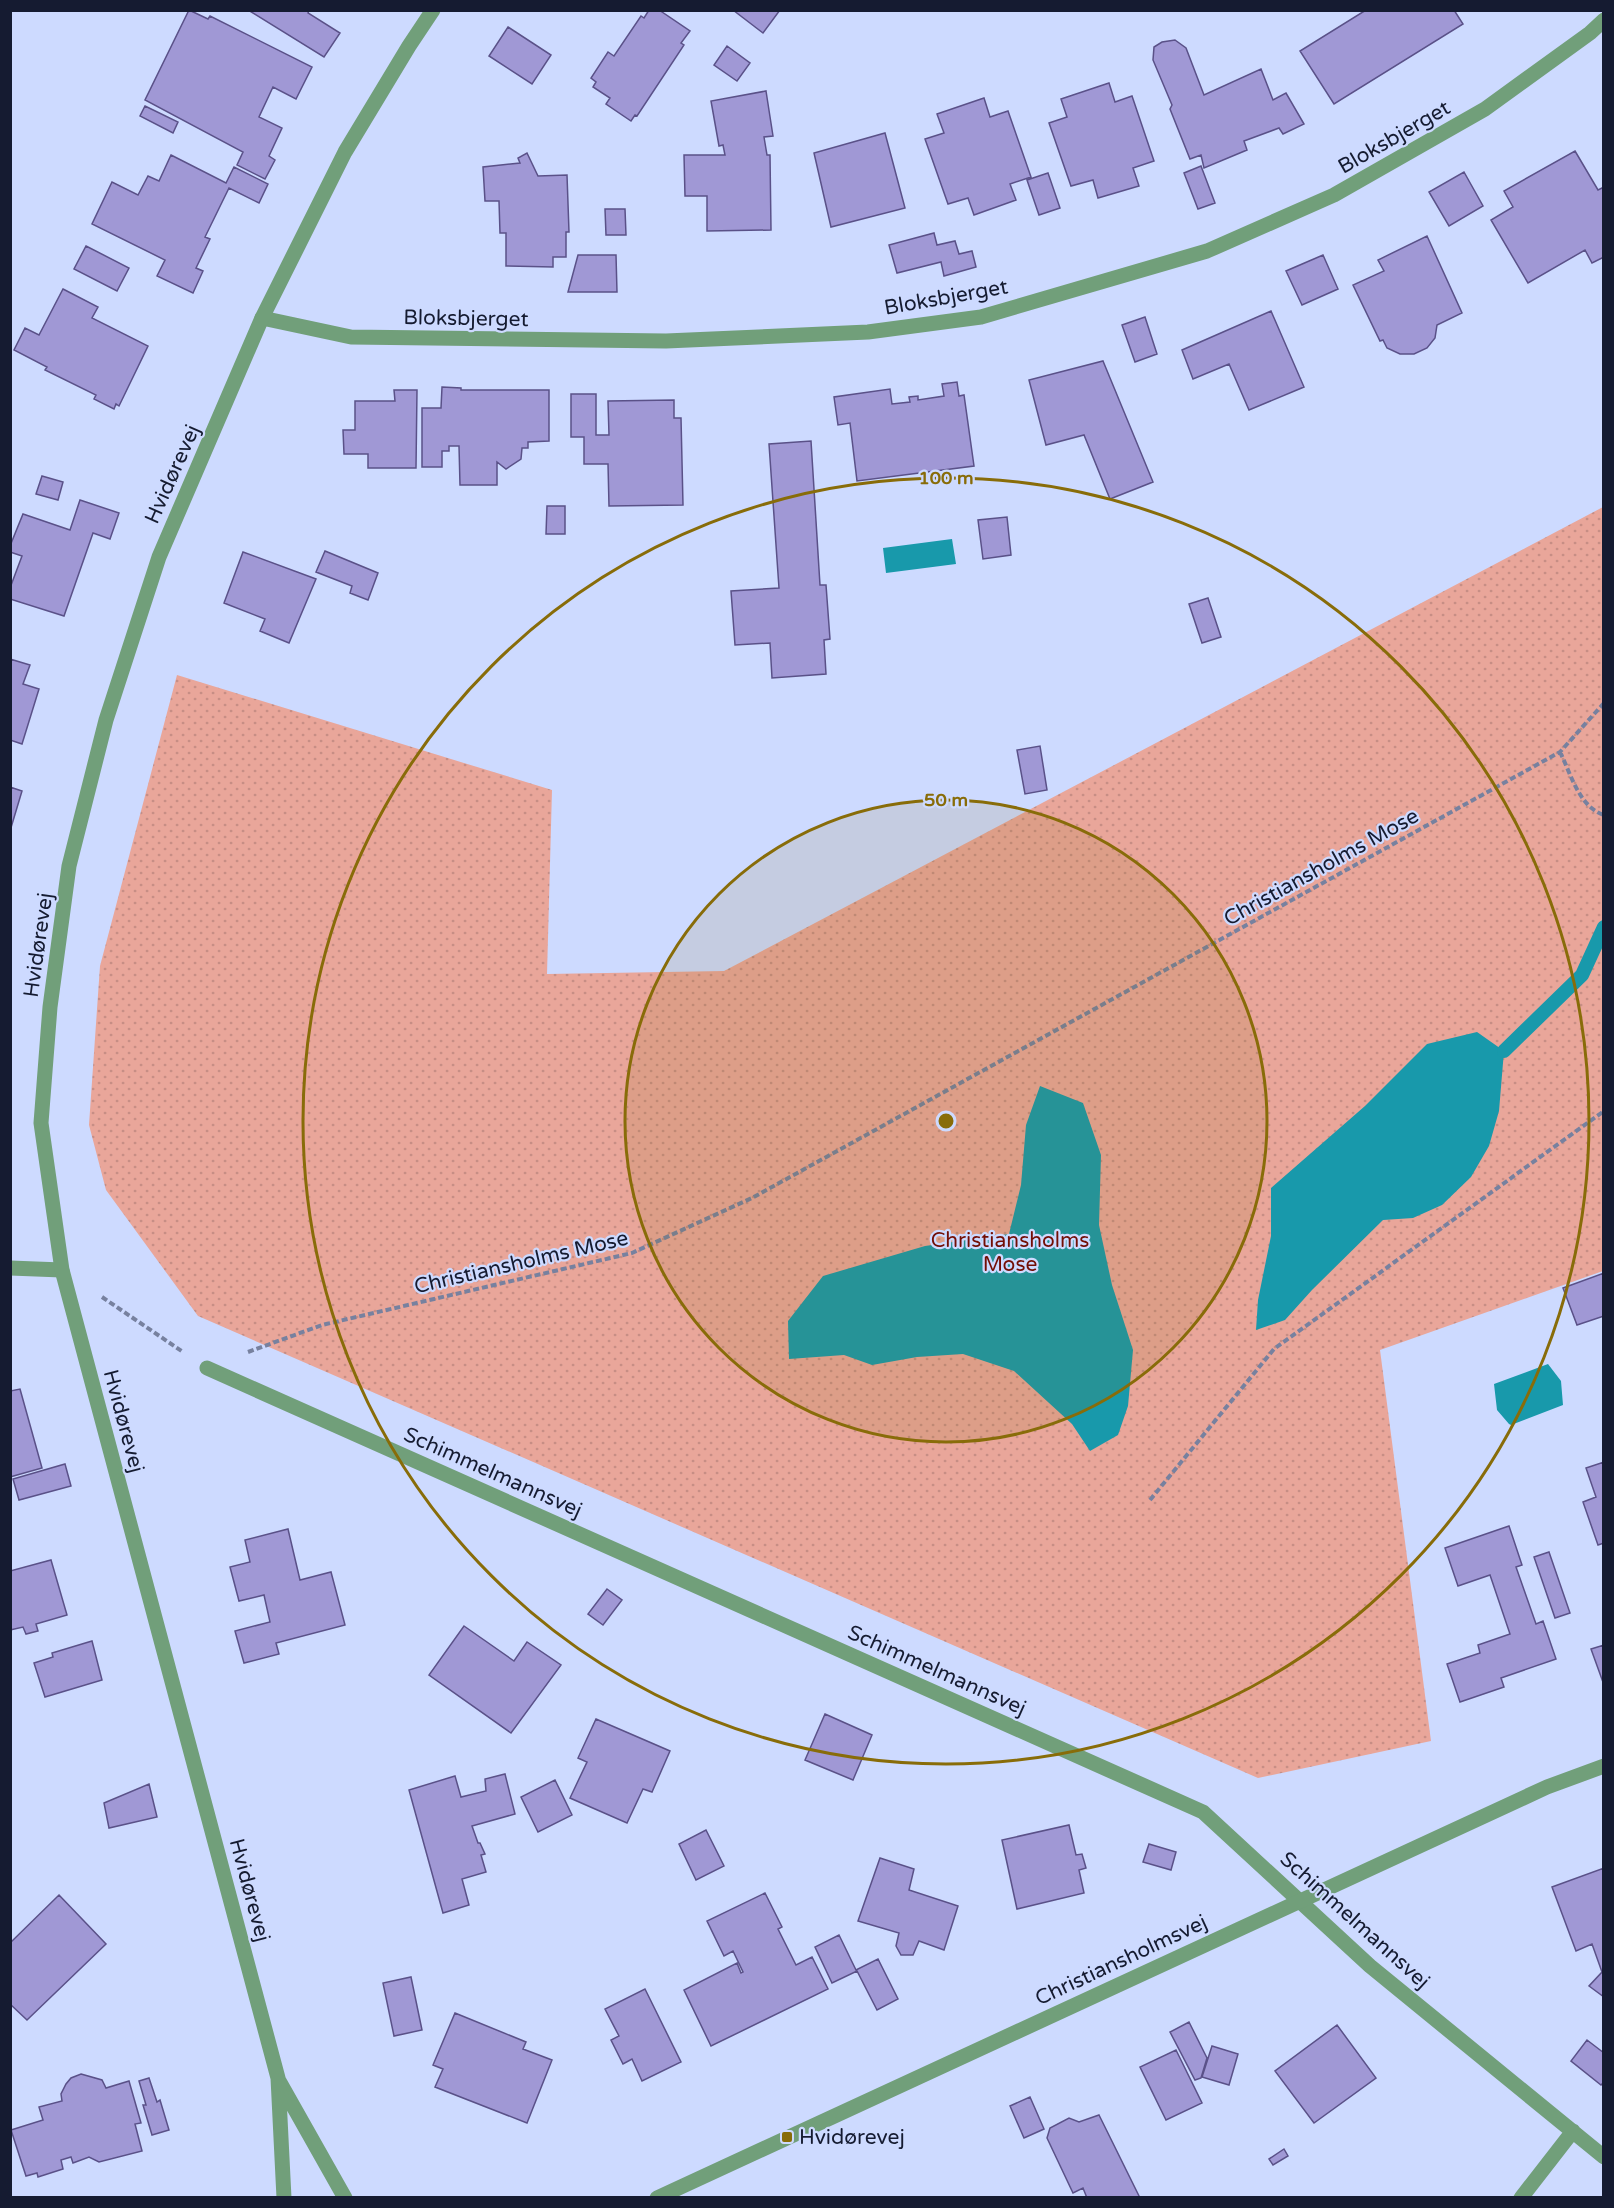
<svg xmlns="http://www.w3.org/2000/svg" width="1614" height="2208" font-family="'Varela Round',sans-serif">
  <defs>
    <pattern id="grass-dots" width="8" height="8" patternUnits="userSpaceOnUse" patternTransform="scale(1.5)"><rect width="8" height="8" fill="#e9a69a"/><path d="M2 2h.1M6 6h.1" fill="none" stroke="#c78e85" stroke-width="1.8" stroke-linecap="round"/></pattern>
  </defs>
  <rect width="100%" height="100%" fill="#cddaff"/>
  <!-- grass -->
  <path fill="url(#grass-dots)" d="M1603,507V1271L1380,1350L1431,1741L1258,1778L198,1316L106,1190L89,1125L100,966L177,675L552,790L547,974L724,971Z"/>
  <!-- water -->
  <path fill="#1899ab" d="M952,539L956,564L886,573L883,548Z
    M1477,1032L1504,1051L1499,1111L1489,1146L1471,1177L1442,1205L1413,1218L1383,1220L1312,1290L1285,1320L1256,1330L1258,1300L1271,1236V1188L1365,1106L1427,1044Z
    M1040,1086L1083,1103L1101,1155L1099,1225L1112,1285L1133,1350L1128,1406L1118,1435L1090,1451L1072,1424L1014,1371L963,1354L917,1357L872,1365L844,1355L789,1359L788,1321L823,1276L925,1246L1009,1234L1021,1185L1026,1125Z
    M1548,1364L1561,1381L1563,1405L1511,1425L1509,1424L1497,1410L1494,1384Z"/>
  <g fill="none" stroke-linecap="round" stroke-linejoin="round">
    <!-- stream -->
    <path stroke="#1899ab" stroke-width="14" d="M1504,1051L1582,975L1604,927"/>
  </g>
  <!-- building -->
  <path fill="#a098d5" stroke="#5a5188" stroke-width="1.5" d="M189,10L208,19L210,16L312,67L296,99L273,87L259,117L282,128L269,156L275,160L265,179L237,165L243,152L145,100Z
    M248,10H309L308,13L340,33L324,57Z
    M649,10H659L690,31L681,43L684,45L637,116L635,115L631,121L606,104L610,98L593,87L596,82L591,78L608,52L614,56L641,16L644,18Z
    M733,10H780L763,33Z
    M1366,10H1454L1463,24L1334,104L1300,51Z
    M508,27L551,55L532,84L489,56Z
    M1175,40L1186,48L1204,95L1261,69L1273,100L1286,93L1304,124L1283,134L1279,128L1244,141L1247,150L1204,168L1201,155L1190,159L1170,109L1172,105L1153,60L1154,47L1162,42Z
    M727,46L750,63L737,81L714,65Z
    M1109,83L1115,102L1132,96L1154,161L1133,168L1139,186L1098,198L1093,180L1071,186L1049,123L1067,117L1061,99Z
    M766,91L773,136L764,137L767,155H770L771,230L707,231V196H685L684,155H725L723,145L719,146L711,101Z
    M984,98L990,117L1008,111L1031,177L1010,184L1016,200L974,215L968,198L948,204L925,139L944,133L937,114Z
    M145,106L178,122L173,133L140,116Z
    M885,133L905,208L831,227L814,153Z
    M1575,151L1598,190L1604,187V257L1592,263L1585,250L1528,283L1491,220L1513,207L1504,191Z
    M527,153L538,176L567,175L569,232H566V257H553V267L506,266V233H500L499,201H485L483,167L520,163L518,158Z
    M171,155L226,183L234,167L268,184L259,203L229,188L205,237L210,239L196,268L203,271L193,293L157,276L165,260L92,224L112,182L138,195L148,176L159,181Z
    M1201,166L1215,203L1198,209L1184,173Z
    M1464,172L1483,206L1449,226L1429,192Z
    M1048,173L1060,208L1039,215L1027,180Z
    M605,209H625L626,235H606Z
    M934,233L937,245L955,241L959,254L972,251L976,267L944,276L941,262L897,273L889,245Z
    M1427,236L1462,313L1437,325L1435,338L1427,348L1414,354H1400L1387,348L1383,340L1380,341L1353,285L1384,271L1378,260Z
    M86,246L129,268L117,291L74,269Z
    M578,255H616L617,292H568Z
    M1323,255L1338,289L1302,305L1286,271Z
    M63,289L98,307L92,318L148,346L119,406L116,404L114,409L94,399L96,395L45,370L47,367L14,350L25,328L39,335Z
    M1271,311L1304,387L1249,410L1229,364L1193,379L1182,350Z
    M1145,317L1157,354L1135,362L1122,325Z
    M1103,361L1153,482L1110,499L1084,435L1046,445L1029,380Z
    M957,382L959,396L964,395L974,466L857,481L850,423L838,425L834,397L890,389L892,404L910,402L909,397L918,396V400L944,396L942,384Z
    M442,387L461,388V390H549V441L528,442V448H522L521,459L506,469L497,462V485H460L459,446H449V451H442V467H422V408H441Z
    M394,390H417L416,468H368V454H344L343,430H355V401H395Z
    M571,394H596V435H609L608,401L674,400V418H681L683,505L609,506L608,464H584V437H571Z
    M811,441L820,585H826L830,639L824,640L826,674L772,678L770,643L735,645L731,591L779,588L769,444Z
    M42,476L63,482L58,500L36,494Z
    M80,500L119,513L110,539L93,533L64,616L10,599V588L22,556L10,552V546L23,514L70,530Z
    M547,506H565V534H546Z
    M1007,517L1011,555L983,559L978,520Z
    M325,551L378,573L368,600L350,593L352,586L316,572Z
    M243,552L316,579L289,643L260,631L265,619L224,603Z
    M1208,598L1221,637L1202,643L1189,604Z
    M10,659L30,665L23,684L39,689L22,744L10,740Z
    M1040,746L1047,790L1025,794L1017,750Z
    M10,787L22,791L10,831Z
    M1604,1273V1316L1577,1325L1563,1288Z
    M20,1389L42,1468L10,1477V1391Z
    M1604,1462V1543L1598,1545L1583,1502L1596,1497L1586,1468Z
    M65,1464L71,1486L19,1500L13,1479Z
    M1509,1526L1522,1565L1516,1567L1536,1624L1543,1621L1556,1659L1501,1678L1504,1687L1460,1702L1447,1664L1480,1653L1478,1645L1510,1634L1490,1575L1458,1586L1445,1548Z
    M288,1529L300,1580L331,1572L345,1625L276,1643L279,1654L244,1663L235,1631L270,1622L264,1595L239,1601L230,1567L250,1562L245,1540Z
    M1549,1552L1570,1613L1555,1618L1534,1557Z
    M51,1560L67,1615L36,1624L38,1631L26,1634L23,1627L10,1630V1571Z
    M607,1589L622,1600L603,1625L588,1614Z
    M464,1626L514,1661L527,1642L561,1665L511,1733L429,1675Z
    M92,1641L102,1680L45,1697L34,1663L53,1657L52,1653Z
    M1604,1645V1685L1591,1649Z
    M825,1714L872,1735L853,1780L805,1760Z
    M596,1719L670,1751L652,1792L643,1789L627,1823L570,1798L587,1762L578,1758Z
    M505,1774L515,1814L472,1826L478,1843H480L485,1854L481,1855L486,1872L462,1879L469,1905L443,1913L409,1790L455,1776L461,1797L486,1791L485,1779Z
    M555,1780L572,1815L538,1832L521,1797Z
    M149,1784L157,1817L109,1828L104,1803Z
    M1069,1825L1076,1855L1082,1854L1086,1868L1079,1870L1084,1893L1017,1909L1002,1840Z
    M706,1830L724,1866L696,1880L679,1844Z
    M1149,1844L1176,1852L1171,1870L1143,1862Z
    M880,1858L914,1869L909,1890L958,1906L944,1950L919,1941L913,1955H901L896,1946L899,1933L858,1921Z
    M1604,1868V1997L1589,1986L1602,1972L1592,1944L1576,1951L1552,1887Z
    M765,1893L782,1927L778,1929L796,1965L812,1957L828,1989L711,2046L684,1990L737,1963L741,1973L743,1972L733,1951L724,1956L707,1921Z
    M59,1895L106,1944L27,2020L10,2004V1943Z
    M839,1935L856,1970L878,1959L898,1999L877,2010L857,1971L832,1983L815,1947Z
    M411,1977L422,2030L394,2036L383,1983Z
    M645,1989L681,2062L642,2081L632,2059L623,2064L611,2040L619,2036L605,2009Z
    M455,2013L526,2042L523,2049L552,2060L527,2123L435,2087L443,2069L433,2065Z
    M1189,2022L1207,2058L1201,2078L1195,2080L1170,2032Z
    M1337,2025L1376,2078L1314,2123L1275,2071Z
    M1587,2040L1604,2053V2082L1601,2085L1571,2061Z
    M1212,2046L1238,2054L1229,2085L1202,2077Z
    M1176,2050L1202,2103L1166,2120L1140,2067Z
    M81,2074L102,2080L106,2088L129,2081L141,2123L135,2124L142,2151L99,2162L89,2157L73,2163L71,2157L61,2160L63,2169L38,2177L37,2173L26,2176L11,2130L43,2120L39,2107L62,2101L61,2094L66,2084L71,2078Z
    M149,2078L157,2102L160,2100L169,2130L152,2135L143,2105H146L139,2081Z
    M1030,2097L1044,2129L1024,2138L1010,2106Z
    M1099,2115L1140,2198H1087L1083,2188L1073,2193L1047,2138L1050,2128L1069,2118L1079,2122Z
    M1284,2149L1288,2156L1273,2165L1269,2159Z"/>
  <g fill="none" stroke-linecap="round" stroke-linejoin="round">
    <!-- path -->
    <path stroke="#77819f" stroke-width="4" stroke-dasharray="6 3" stroke-linecap="butt" d="M1560,752C1571,774 1579,807 1604,815
      M102,1297L183,1352
      M248,1352L322,1325L632,1253L752,1198L1560,752L1604,703
      M1150,1500L1274,1349L1604,1111"/>
    <!-- minor -->
    <path stroke="#719f7a" stroke-width="15" d="M262,318L351,337L666,341L868,332L981,317L1207,251L1334,195L1485,109L1590,33L1604,20
      M10,1268L62,1270
      M207,1368L1203,1812L1370,1966L1604,2157
      M1521,2198L1573,2131"/>
    <!-- tertiary -->
    <path stroke="#719f7a" stroke-width="15" d="M279,2081L345,2198
      M284,2198L278,2078L62,1270L41,1123L50,1007L69,866L106,720L159,557L262,318L345,152L409,46L433,10
      M657,2198L1547,1787L1604,1766"/>
  </g>
  <!-- distance rings -->
  <circle cx="946" cy="1121" r="321" fill="#886c09" fill-opacity=".12"/>
  <g fill="none" stroke="#886c09" stroke-width="3">
    <circle cx="946" cy="1121" r="321"/>
    <circle cx="946" cy="1121" r="643"/>
  </g>
  <!-- markers -->
  <rect fill="#886c09" stroke="#cddaff" stroke-width="2" x="781" y="2131" width="12" height="12" rx="3"/>
  <g text-anchor="middle" stroke-width="4.5" stroke-linejoin="round" paint-order="stroke">
    <!-- street labels -->
    <g font-size="21" fill="#151b31" stroke="#cddaff">
      <text transform="translate(1394 137) rotate(-30)" y="7">Bloksbjerget</text>
      <text transform="translate(946 297) rotate(-10)" y="7">Bloksbjerget</text>
      <text transform="translate(466 318) rotate(1)" y="7">Bloksbjerget</text>
      <text transform="translate(172 474) rotate(-66)" y="7">Hvidørevej</text>
      <text transform="translate(1321 867) rotate(-29)" y="7">Christiansholms Mose</text>
      <text transform="translate(38 945) rotate(-82)" y="7">Hvidørevej</text>
      <text transform="translate(521 1262) rotate(-13)" y="7">Christiansholms Mose</text>
      <text transform="translate(124 1421) rotate(75)" y="7">Hvidørevej</text>
      <text transform="translate(493 1472) rotate(24)" y="7">Schimmelmannsvej</text>
      <text transform="translate(937 1670) rotate(24)" y="7">Schimmelmannsvej</text>
      <text transform="translate(250 1890) rotate(75)" y="7">Hvidørevej</text>
      <text transform="translate(1355 1920) rotate(42)" y="7">Schimmelmannsvej</text>
      <text transform="translate(1121 1960) rotate(-25)" y="7">Christiansholmsvej</text>
    </g>
    <!-- park labels -->
    <g font-size="21" fill="#720e05" stroke="#cddaff">
      <text x="1010" y="1247">Christiansholms<tspan x="1010" dy="24">Mose</tspan></text>
    </g>
    <!-- poi labels -->
    <g font-size="21" fill="#151b31" stroke="#cddaff" text-anchor="start">
      <text x="799" y="2144">Hvidørevej</text>
    </g>
  </g>
  <circle cx="946" cy="1121" r="9" fill="#886c09" stroke="#cddaff" stroke-width="3"/>
  <g font-size="18" text-anchor="middle" font-weight="bold" fill="#886c09" stroke="#cddaff" stroke-width="4.5" stroke-linejoin="round" paint-order="stroke">
    <text x="946" y="484">100 m</text>
    <text x="946" y="806">50 m</text>
  </g>
  <!-- border -->
  <rect width="1614" height="2208" fill="none" stroke="#151b31" stroke-width="24"/>
</svg>
